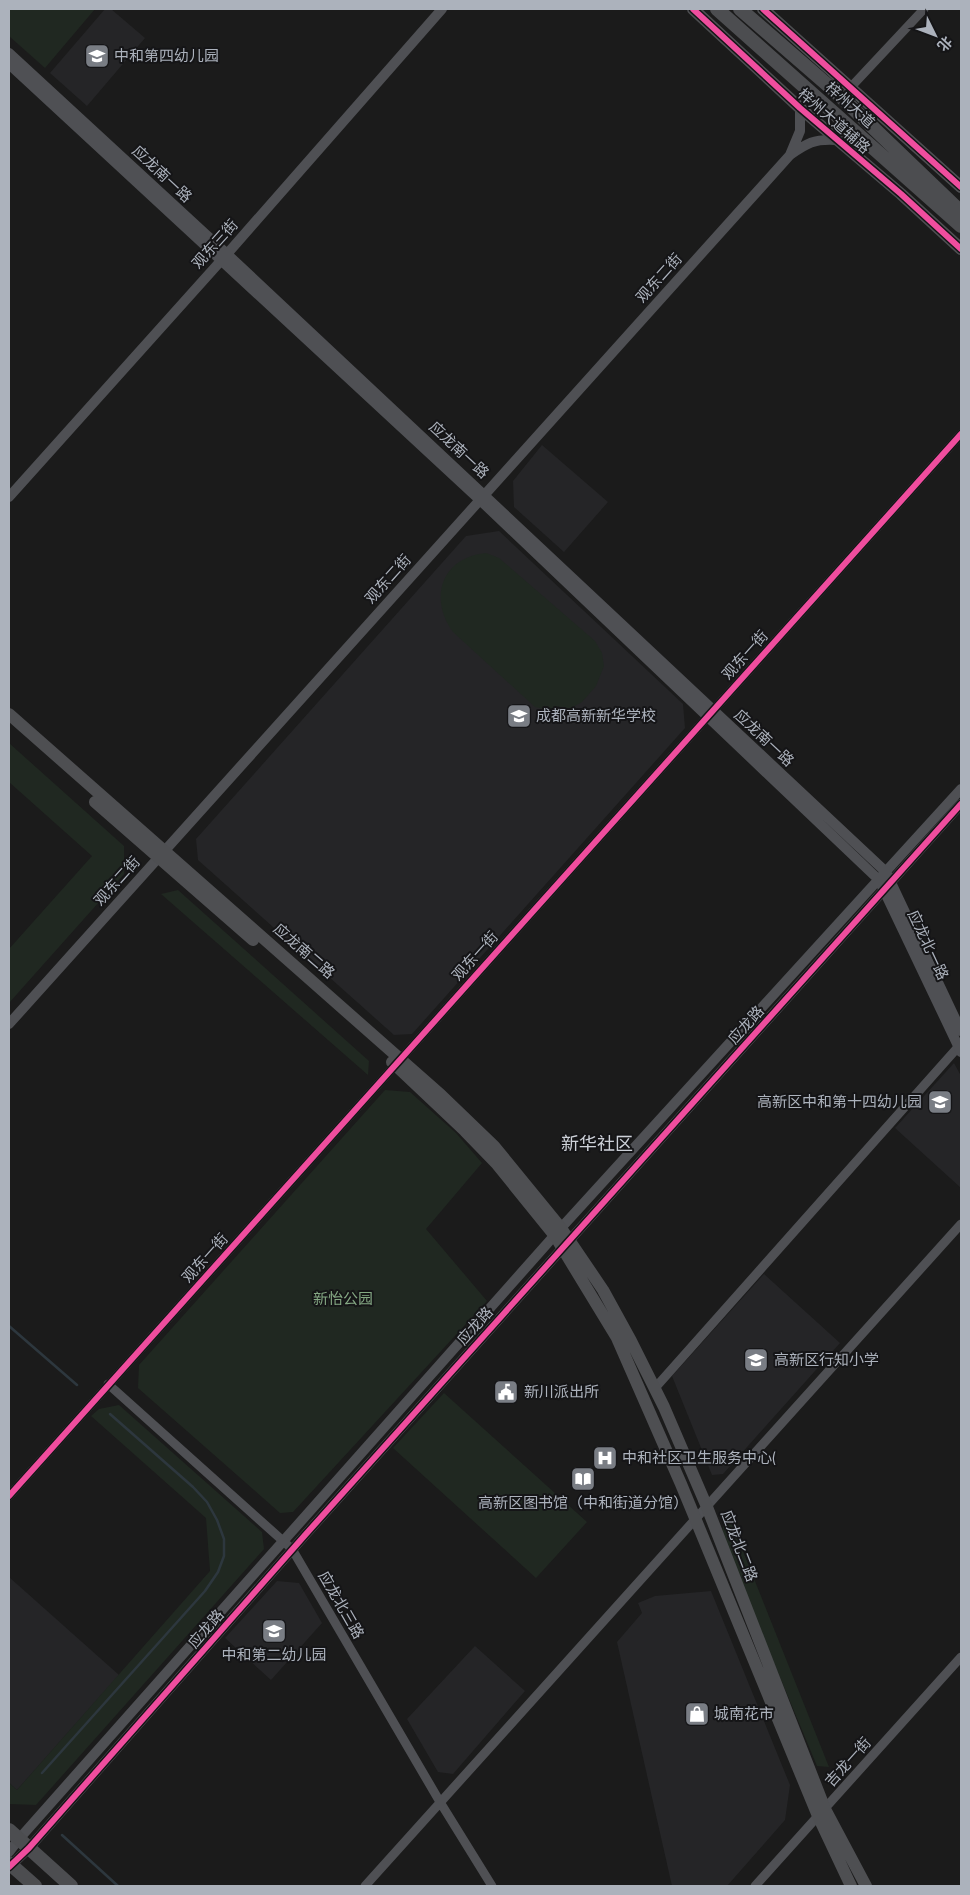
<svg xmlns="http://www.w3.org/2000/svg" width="970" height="1895" font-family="'Titillium Web','Noto Sans SC',sans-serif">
  <rect width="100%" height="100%" fill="#1b1b1b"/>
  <!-- built -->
  <path fill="#252527" d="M105,9H111L145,38L87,106L50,73Z
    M542,445L608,502L564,552L514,507L513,481Z
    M499,531L683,704L685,728L412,1034L394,1035L198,860L196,839L466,536Z
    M954,1063L961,1076V1188L895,1128Z
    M764,1274L840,1343L723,1474L712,1475L672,1376Z
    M9,1577L119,1675L17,1790L9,1783Z
    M277,1581L299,1583L322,1623L271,1680L225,1638Z
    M711,1591L790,1785L785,1820L727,1886H672L617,1642L642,1613L638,1603L655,1596Z
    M475,1646L525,1691L453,1774L438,1772L407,1719Z"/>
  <!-- green -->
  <path fill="#202821" d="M9,9H95L45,68L9,36Z
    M486,553L499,558L595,641L602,653L604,666L596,686L582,702L571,708L555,711L535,707L453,632C428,598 442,557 486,553Z
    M9,743L124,846V874L9,1003V949L92,856L9,782Z
    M178,890L369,1061L368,1075L161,894Z
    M385,1090L410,1092L456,1133L482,1163L426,1229L487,1301L293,1512L280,1513L138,1388L139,1365Z
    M444,1393L587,1522L536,1578L393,1448Z
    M119,1405L262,1532L264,1549L36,1805L9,1804V1783L17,1790L210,1571L206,1518L91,1416L99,1409Z
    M727,1511L829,1767L817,1766L721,1536Z"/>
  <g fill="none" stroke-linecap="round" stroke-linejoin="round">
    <!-- stream -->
    <path stroke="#2d373e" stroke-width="2.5" d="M9,1326L77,1385
      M42,1773L205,1591L218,1572L224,1556V1539L217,1520L207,1502L193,1487L110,1414
      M62,1835L118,1886"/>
    <!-- minor -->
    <path stroke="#4f5054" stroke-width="9" d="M851,87L924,9
      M108,1384L292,1549L440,1802L492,1886
      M655,1388L959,1046
      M9,1496L961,434
      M365,1886L961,1224
      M755,1886L961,1657"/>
    <!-- tertiary -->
    <path stroke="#4f5054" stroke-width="10" d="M9,53L227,254L886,872L961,1031
      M9,64L480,500L879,880L961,1052
      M790,155L800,131V108
      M9,497L227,254L442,9
      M9,1024L790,155C807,143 814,139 835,140
      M9,1852L19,1839L561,1228L961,789
      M9,1867L29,1848L306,1534L961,804"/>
    <!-- secondary -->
    <path stroke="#4e4f52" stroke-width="12" d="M693,9L800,108L901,194L961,249
      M763,9L961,187
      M9,714L441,1095L494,1146L561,1228L603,1290L631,1341L664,1407L707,1507L825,1809L866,1886
      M95,802L253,940
      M392,1062L465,1131L496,1163L555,1236L617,1338L681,1484L818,1816L851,1886"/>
    <!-- primary -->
    <path stroke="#4c4d50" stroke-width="14" d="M9,1830L71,1886
      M9,1863L35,1886"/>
    <!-- trunk -->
    <path stroke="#4c4d50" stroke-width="14" d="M717,9L961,226
      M740,9L838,94L961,212"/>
    <defs>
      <path id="cycleway" d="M693,9L800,108L901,194L961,249
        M763,9L961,187
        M9,1496L961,434
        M9,1867L29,1848L306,1534L961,804"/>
    </defs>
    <!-- cycleway casing -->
    <use href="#cycleway" stroke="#151517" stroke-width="9"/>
    <!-- cycleway -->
    <use href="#cycleway" stroke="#ef4d9e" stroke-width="6"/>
  </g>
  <!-- icons -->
  <defs>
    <symbol id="school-square" viewBox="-11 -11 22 22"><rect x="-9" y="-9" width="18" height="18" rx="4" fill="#797d84" stroke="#151517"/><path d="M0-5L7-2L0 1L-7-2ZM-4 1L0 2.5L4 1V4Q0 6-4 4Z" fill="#fff"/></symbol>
    <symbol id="civic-square" viewBox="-11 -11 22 22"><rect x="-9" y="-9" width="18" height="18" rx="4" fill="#797d84" stroke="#151517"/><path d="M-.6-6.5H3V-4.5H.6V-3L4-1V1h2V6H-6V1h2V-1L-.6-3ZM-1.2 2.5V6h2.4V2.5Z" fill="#fff"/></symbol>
    <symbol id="hospital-square" viewBox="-11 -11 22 22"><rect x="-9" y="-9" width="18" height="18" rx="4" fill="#797d84" stroke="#151517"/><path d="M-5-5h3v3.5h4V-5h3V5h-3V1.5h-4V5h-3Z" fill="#fff"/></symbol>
    <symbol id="library-square" viewBox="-11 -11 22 22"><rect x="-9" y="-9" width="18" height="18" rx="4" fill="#797d84" stroke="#151517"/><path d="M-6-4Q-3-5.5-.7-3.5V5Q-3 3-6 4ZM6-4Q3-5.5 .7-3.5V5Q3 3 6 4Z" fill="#fff"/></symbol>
    <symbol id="shop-square" viewBox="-11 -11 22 22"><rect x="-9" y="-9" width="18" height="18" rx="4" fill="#797d84" stroke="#151517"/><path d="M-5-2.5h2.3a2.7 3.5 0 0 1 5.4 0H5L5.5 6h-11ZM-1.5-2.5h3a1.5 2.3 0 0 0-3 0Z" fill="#fff"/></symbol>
  </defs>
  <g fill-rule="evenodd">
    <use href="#school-square" x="83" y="42" width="28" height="28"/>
    <use href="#school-square" x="505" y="702" width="28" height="28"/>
    <use href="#school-square" x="926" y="1088" width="28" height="28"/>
    <use href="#school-square" x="742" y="1346" width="28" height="28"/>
    <use href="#civic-square" x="492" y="1378" width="28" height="28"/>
    <use href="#hospital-square" x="591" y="1444" width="28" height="28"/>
    <use href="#library-square" x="569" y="1465" width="28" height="28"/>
    <use href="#school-square" x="260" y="1617" width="28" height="28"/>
    <use href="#shop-square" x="683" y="1700" width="28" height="28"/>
  </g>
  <g text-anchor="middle" stroke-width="4" stroke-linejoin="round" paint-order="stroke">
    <!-- poi labels -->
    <g font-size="15" fill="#acb2bc" stroke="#151517" text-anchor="start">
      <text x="114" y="61">中和第四幼儿园</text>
      <text x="536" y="721">成都高新新华学校</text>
      <text x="922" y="1107" text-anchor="end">高新区中和第十四幼儿园</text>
      <text x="774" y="1365">高新区行知小学</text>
      <text x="524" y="1397">新川派出所</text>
      <text x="622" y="1463">中和社区卫生服务中心(</text>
      <text x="583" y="1508" text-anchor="middle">高新区图书馆（中和街道分馆）</text>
      <text x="274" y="1660" text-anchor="middle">中和第二幼儿园</text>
      <text x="714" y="1719">城南花市</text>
    </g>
    <!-- street labels -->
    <g font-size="15" fill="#acb2bc" stroke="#151517">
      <text transform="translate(850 105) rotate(42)" y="5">梓州大道</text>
      <text transform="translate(834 121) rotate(41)" y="5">梓州大道辅路</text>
      <text transform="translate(162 174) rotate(43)" y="5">应龙南一路</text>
      <text transform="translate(215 244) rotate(-48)" y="5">观东三街</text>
      <text transform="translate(659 278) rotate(-48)" y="5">观东二街</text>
      <text transform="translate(459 450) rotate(43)" y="5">应龙南一路</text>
      <text transform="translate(388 579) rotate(-48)" y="5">观东二街</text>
      <text transform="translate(745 655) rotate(-48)" y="5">观东一街</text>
      <text transform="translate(764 738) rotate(43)" y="5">应龙南一路</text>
      <text transform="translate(117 881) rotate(-48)" y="5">观东二街</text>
      <text transform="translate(928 945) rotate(65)" y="5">应龙北一路</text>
      <text transform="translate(304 951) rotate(41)" y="5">应龙南二路</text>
      <text transform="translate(475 956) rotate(-48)" y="5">观东一街</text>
      <text transform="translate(746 1025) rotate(-48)" y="5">应龙路</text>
      <text transform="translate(205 1258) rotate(-48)" y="5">观东一街</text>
      <text transform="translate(475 1326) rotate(-48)" y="5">应龙路</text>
      <text transform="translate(739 1546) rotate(69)" y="5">应龙北二路</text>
      <text transform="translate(341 1605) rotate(60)" y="5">应龙北三路</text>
      <text transform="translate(206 1629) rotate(-49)" y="5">应龙路</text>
      <text transform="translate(848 1762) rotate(-48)" y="5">吉龙一街</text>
    </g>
    <!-- park labels -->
    <g font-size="15" fill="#84a783" stroke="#151517">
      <text x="343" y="1304">新怡公园</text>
    </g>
    <!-- quarter labels -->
    <g font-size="18" fill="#cdd1d8" stroke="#151517">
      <text x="597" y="1150">新华社区</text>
    </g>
  </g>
  <!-- border -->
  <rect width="970" height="1895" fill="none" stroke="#acb2bc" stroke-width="20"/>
  <!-- north arrow -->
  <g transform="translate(935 35) rotate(132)" stroke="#151517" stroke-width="4" paint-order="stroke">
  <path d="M0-4L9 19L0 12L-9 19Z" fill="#acb2bc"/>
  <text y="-8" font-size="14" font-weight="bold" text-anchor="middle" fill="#acb2bc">北</text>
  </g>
</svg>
